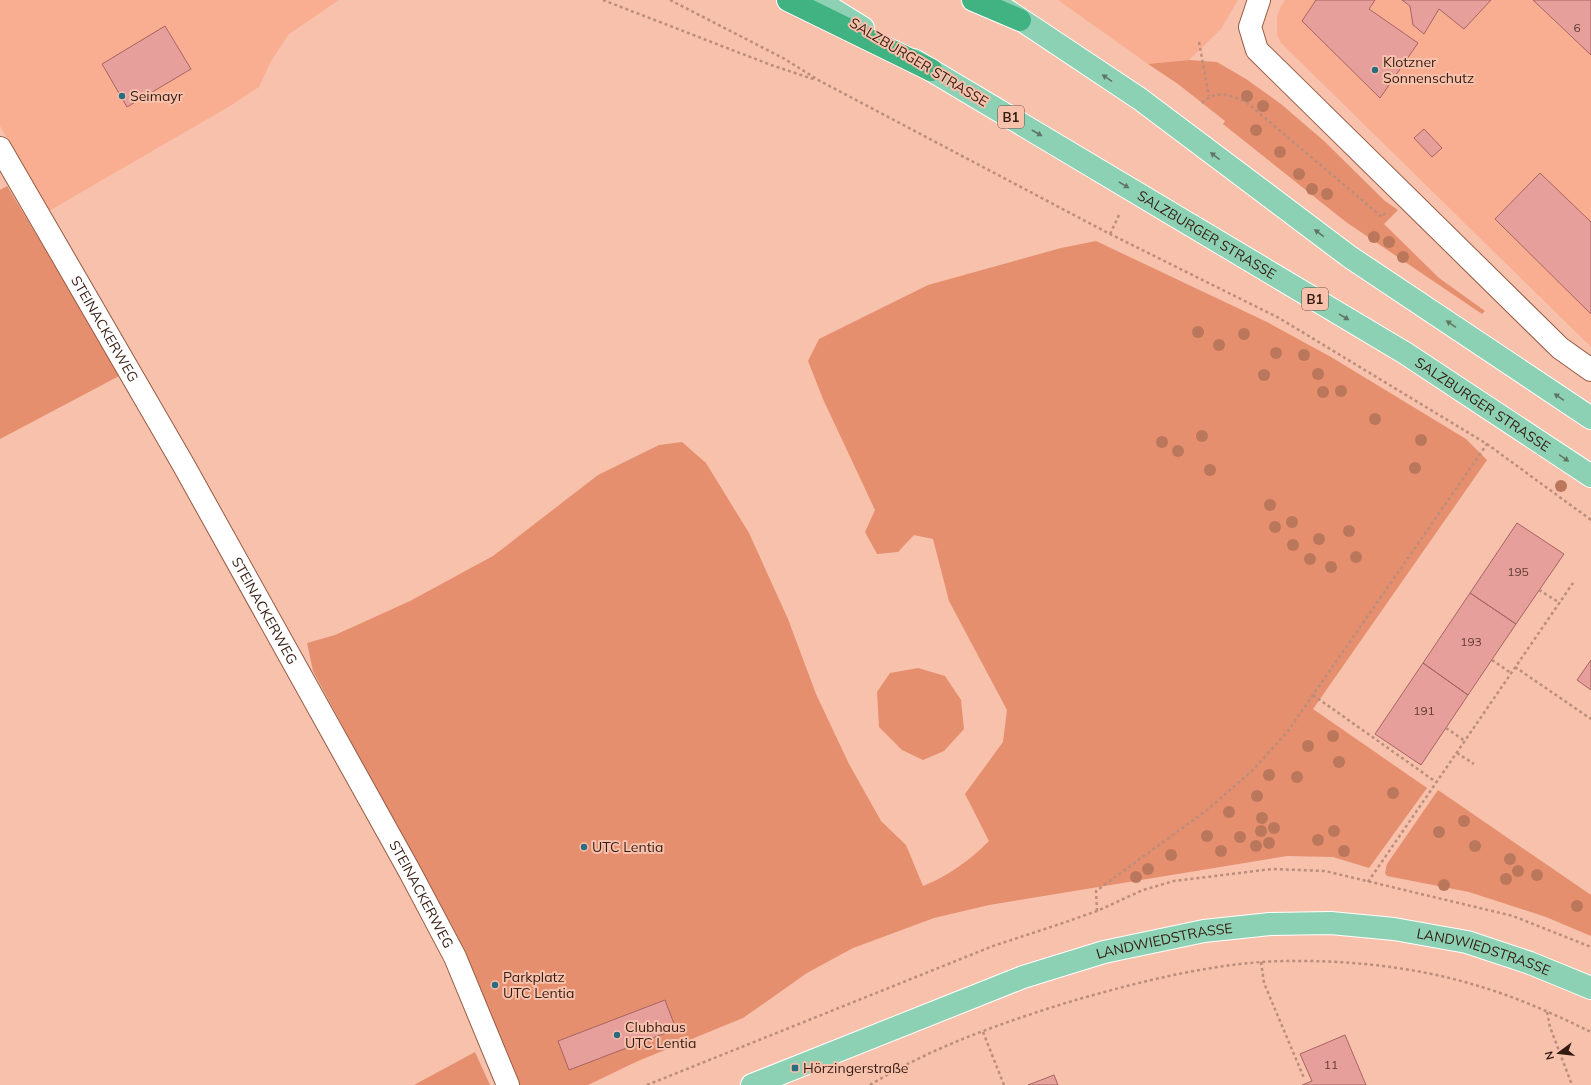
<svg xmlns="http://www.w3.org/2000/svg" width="1591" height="1085" font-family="Mulish,sans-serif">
  <rect width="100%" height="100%" fill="#f7c1ac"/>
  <!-- built -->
  <path fill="#f9ae91" d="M0,0H339L289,34L271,61L259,87L230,106L49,211L0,126Z
    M1058,0H1238L1221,29L1189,60L1148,64Z
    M1285,0H1591V347L1281,43L1277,35V17L1280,8Z"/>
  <!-- green -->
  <path fill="#e58f6e" d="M1189,60L1217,62L1246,79L1281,104L1324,141L1385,201L1398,210L1384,224L1439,278L1485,311L1482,314L1346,222L1223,124L1225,121L1178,84L1148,64Z
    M7,186L121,375L0,439V190Z
    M1096,241L1267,322L1331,357L1466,439L1487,460L1313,709L1427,788L1369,868L1333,857L1287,856L989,905L934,918L853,948L807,973L743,1018L638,1061L588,1085H517L419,869L313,671L307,643L335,635L410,601L493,556L598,475L659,445L682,442L706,463L749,533L788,619L816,694L849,764L881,821L906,845L923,886C948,876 970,860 989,841L965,794L1003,742L1007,710L949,601L933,539L914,535L898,552L877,554L865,532L875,510L823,399L808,361L819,339L928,285L1061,248Z
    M918,668L945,676L961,700L964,729L944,751L923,760L902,750L879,727L877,692L890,673Z
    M1438,790L1591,895V936L1546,917L1469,892L1387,876L1385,873L1387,864Z
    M475,1052L490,1085H414Z"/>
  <!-- building -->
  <path fill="#e79f9c" stroke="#a76462" d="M1316,0H1375L1369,9L1418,43L1380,98L1302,21Z
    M1402,0H1491L1464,29L1439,9L1424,34L1413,25L1410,6Z
    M1533,0H1591V55Z
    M165,26L191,69L127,107L102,64Z
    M1424,129L1442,148L1432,157L1414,138Z
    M1540,173L1591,222V314L1495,219Z
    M1517,523L1564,554L1516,624L1470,593Z
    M1470,593L1516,624L1468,695L1423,663Z
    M1591,660V690L1577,680Z
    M1423,663L1468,695L1421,765L1375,734Z
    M665,1000L676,1029L569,1070L558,1041Z
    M1345,1035L1366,1085H1302L1312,1081L1300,1054Z
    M1054,1075L1058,1085H1028Z"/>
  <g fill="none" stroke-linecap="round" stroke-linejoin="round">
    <defs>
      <g id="minor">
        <path d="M1259,0L1250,27L1257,50L1560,348L1591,370"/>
        <path id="s1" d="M0,148L183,464L410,872L455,957L508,1085"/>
      </g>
      <g id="major">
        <path d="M818,0L863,28"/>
        <path d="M1005,9L1140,99L1350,257L1591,418"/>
        <path id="s2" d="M914,60L1405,353L1591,476"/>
        <path id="s3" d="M752,1085L1023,977L1104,952L1204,931L1270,924L1331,923L1394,929L1467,942L1530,963L1591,988"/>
      </g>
      <path id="highway" d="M788,0L931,70
        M973,0L1020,20"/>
    </defs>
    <!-- minor casing -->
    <use href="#minor" stroke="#975b44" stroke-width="24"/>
    <!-- major casing -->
    <use href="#major" stroke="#fff" stroke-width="24"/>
    <!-- highway casing -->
    <use href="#highway" stroke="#fff" stroke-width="24"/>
    <!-- path -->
    <path stroke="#bb8e7c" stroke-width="2.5" stroke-dasharray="3 3" stroke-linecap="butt" d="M603,0L771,65L816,80
      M670,0L783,58L820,81L1110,234L1279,318L1487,444L1591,520
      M1199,42L1209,96
      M1202,103C1216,89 1230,95 1246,102L1382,217L1385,213
      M1110,234L1119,215
      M1539,590L1560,603
      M1492,660L1511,673
      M1515,667L1591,719
      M1313,695L1436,782
      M1446,728L1465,741
      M1457,753L1474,764
      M1368,882L1573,583
      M1097,911L1096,891L1207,810L1253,770L1288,731L1487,444
      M1261,962L1264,983L1304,1078
      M1547,1012L1550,1027L1572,1085
      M983,1032L1004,1085
      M647,1085L993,946L1066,922L1097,911L1143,890L1174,881L1272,869L1325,871L1513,916L1591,947
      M870,1085C930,1048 1001,1023 1069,1002C1131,984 1196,967 1261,962C1329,958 1410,965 1475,985C1514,996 1554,1014 1591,1032"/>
    <!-- minor -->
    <use href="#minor" stroke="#fff" stroke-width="22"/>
    <!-- major -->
    <use href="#major" stroke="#8dd1b4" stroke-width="22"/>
    <!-- highway -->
    <use href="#highway" stroke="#41b282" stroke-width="22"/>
  </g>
  <!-- trees -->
  <g fill="#bb775b">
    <circle cx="1247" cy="96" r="6"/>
    <circle cx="1263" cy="106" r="6"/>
    <circle cx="1256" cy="130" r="6"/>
    <circle cx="1280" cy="152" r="6"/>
    <circle cx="1299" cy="174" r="6"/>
    <circle cx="1312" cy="189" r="6"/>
    <circle cx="1327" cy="194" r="6"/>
    <circle cx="1374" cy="237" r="6"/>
    <circle cx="1389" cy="242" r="6"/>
    <circle cx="1403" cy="257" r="6"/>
    <circle cx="1198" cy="332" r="6"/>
    <circle cx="1244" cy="334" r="6"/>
    <circle cx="1219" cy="345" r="6"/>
    <circle cx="1276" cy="353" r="6"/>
    <circle cx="1304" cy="355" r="6"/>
    <circle cx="1318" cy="374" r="6"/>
    <circle cx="1264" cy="375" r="6"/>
    <circle cx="1341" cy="391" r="6"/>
    <circle cx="1323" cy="392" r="6"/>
    <circle cx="1375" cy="419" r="6"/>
    <circle cx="1202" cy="436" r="6"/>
    <circle cx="1421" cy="440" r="6"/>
    <circle cx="1162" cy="442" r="6"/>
    <circle cx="1178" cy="451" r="6"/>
    <circle cx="1415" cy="468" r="6"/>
    <circle cx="1210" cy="470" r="6"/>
    <circle cx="1561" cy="486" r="6"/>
    <circle cx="1270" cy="505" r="6"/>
    <circle cx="1292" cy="522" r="6"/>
    <circle cx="1275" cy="527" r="6"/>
    <circle cx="1349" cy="531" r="6"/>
    <circle cx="1319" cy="539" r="6"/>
    <circle cx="1293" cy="545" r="6"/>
    <circle cx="1356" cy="557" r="6"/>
    <circle cx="1310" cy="559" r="6"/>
    <circle cx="1331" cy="567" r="6"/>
    <circle cx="1333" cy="736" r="6"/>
    <circle cx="1308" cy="746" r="6"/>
    <circle cx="1339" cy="762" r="6"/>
    <circle cx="1269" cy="775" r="6"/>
    <circle cx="1297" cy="777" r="6"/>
    <circle cx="1393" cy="793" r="6"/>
    <circle cx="1257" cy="796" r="6"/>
    <circle cx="1229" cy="812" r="6"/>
    <circle cx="1262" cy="818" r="6"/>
    <circle cx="1464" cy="821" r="6"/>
    <circle cx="1274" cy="828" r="6"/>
    <circle cx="1261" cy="831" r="6"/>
    <circle cx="1334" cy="831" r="6"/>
    <circle cx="1439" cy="832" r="6"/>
    <circle cx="1207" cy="836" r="6"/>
    <circle cx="1240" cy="837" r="6"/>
    <circle cx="1318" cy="840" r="6"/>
    <circle cx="1269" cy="843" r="6"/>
    <circle cx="1256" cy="846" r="6"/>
    <circle cx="1475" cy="846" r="6"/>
    <circle cx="1221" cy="851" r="6"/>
    <circle cx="1344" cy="851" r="6"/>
    <circle cx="1171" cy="855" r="6"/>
    <circle cx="1510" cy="859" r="6"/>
    <circle cx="1148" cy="869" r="6"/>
    <circle cx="1518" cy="871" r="6"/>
    <circle cx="1537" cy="875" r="6"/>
    <circle cx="1136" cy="877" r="6"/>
    <circle cx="1506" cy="879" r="6"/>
    <circle cx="1444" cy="885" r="6"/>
    <circle cx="1577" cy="906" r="6"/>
  </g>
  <!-- one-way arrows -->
  <defs><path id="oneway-solid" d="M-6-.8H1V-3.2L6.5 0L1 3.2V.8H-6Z"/></defs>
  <g fill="#607662">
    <use href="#oneway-solid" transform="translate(1107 78) rotate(-146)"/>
    <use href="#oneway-solid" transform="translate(1037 133) rotate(30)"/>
    <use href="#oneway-solid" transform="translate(1215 156) rotate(-143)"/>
    <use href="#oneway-solid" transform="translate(1124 185) rotate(31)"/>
    <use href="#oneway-solid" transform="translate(1319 233) rotate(-143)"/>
    <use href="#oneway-solid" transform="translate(1344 317) rotate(31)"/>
    <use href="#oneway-solid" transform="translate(1451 324) rotate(-146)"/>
    <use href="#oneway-solid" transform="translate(1559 397) rotate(-146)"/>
    <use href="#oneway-solid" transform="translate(1564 458) rotate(34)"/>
  </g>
  <!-- markers -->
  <g fill="#2b6c80" stroke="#f7c1ac" stroke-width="1.5">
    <circle cx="1375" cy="70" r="4"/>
    <circle cx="122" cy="96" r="4"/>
    <circle cx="584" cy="847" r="4"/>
    <circle cx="495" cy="985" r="4"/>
    <circle cx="617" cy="1035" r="4"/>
    <rect x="791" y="1064" width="8" height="8" rx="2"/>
  </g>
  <g text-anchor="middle" stroke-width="4" stroke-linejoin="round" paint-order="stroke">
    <!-- number labels -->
    <g font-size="12" fill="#613c34">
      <text x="1577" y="32">6</text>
      <text x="1518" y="576">195</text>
      <text x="1471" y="646">193</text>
      <text x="1424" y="715">191</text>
      <text x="1331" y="1069">11</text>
    </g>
    <!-- shield labels -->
    <g fill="#f7c1ac" stroke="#6e4d40" stroke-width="1">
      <rect x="998" y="106" width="26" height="22" rx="3"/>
      <rect x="1302" y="288" width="26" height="22" rx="3"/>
    </g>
    <g font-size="13" font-weight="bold" fill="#341b11">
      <text x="1011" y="122">B1</text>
      <text x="1315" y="304">B1</text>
    </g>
    <!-- street labels -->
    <g font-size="14" fill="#341b11" stroke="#f7c1ac">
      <text transform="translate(919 62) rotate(31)" y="5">SALZBURGER STRASSE</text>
      <text dy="5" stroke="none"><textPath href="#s2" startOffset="341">SALZBURGER STRASSE</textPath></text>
      <text dy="5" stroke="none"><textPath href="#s1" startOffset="209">STEINACKERWEG</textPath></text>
      <text dy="5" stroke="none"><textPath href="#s2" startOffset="665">SALZBURGER STRASSE</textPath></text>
      <text dy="5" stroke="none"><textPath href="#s1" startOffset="533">STEINACKERWEG</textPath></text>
      <text dy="5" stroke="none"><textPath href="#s1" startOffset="857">STEINACKERWEG</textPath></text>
      <text dy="5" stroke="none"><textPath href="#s3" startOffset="438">LANDWIEDSTRASSE</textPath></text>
      <text dy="5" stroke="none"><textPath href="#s3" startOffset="762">LANDWIEDSTRASSE</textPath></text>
    </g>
    <!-- poi labels -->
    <g font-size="14" fill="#341b11" stroke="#f7c1ac" text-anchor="start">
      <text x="1383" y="67">Klotzner<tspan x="1383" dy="16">Sonnenschutz</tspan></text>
      <text x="130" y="101">Seimayr</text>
      <text x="592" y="852">UTC Lentia</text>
      <text x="503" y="982">Parkplatz<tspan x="503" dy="16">UTC Lentia</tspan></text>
      <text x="625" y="1032">Clubhaus<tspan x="625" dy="16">UTC Lentia</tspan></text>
      <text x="803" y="1073">Hörzingerstraße</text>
    </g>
  </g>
  <!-- north arrow -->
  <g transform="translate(1559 1053) rotate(255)" stroke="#f7c1ac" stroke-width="3" paint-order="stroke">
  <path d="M0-3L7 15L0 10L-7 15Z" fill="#341b11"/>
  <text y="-6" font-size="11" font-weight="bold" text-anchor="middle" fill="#341b11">N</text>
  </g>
</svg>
